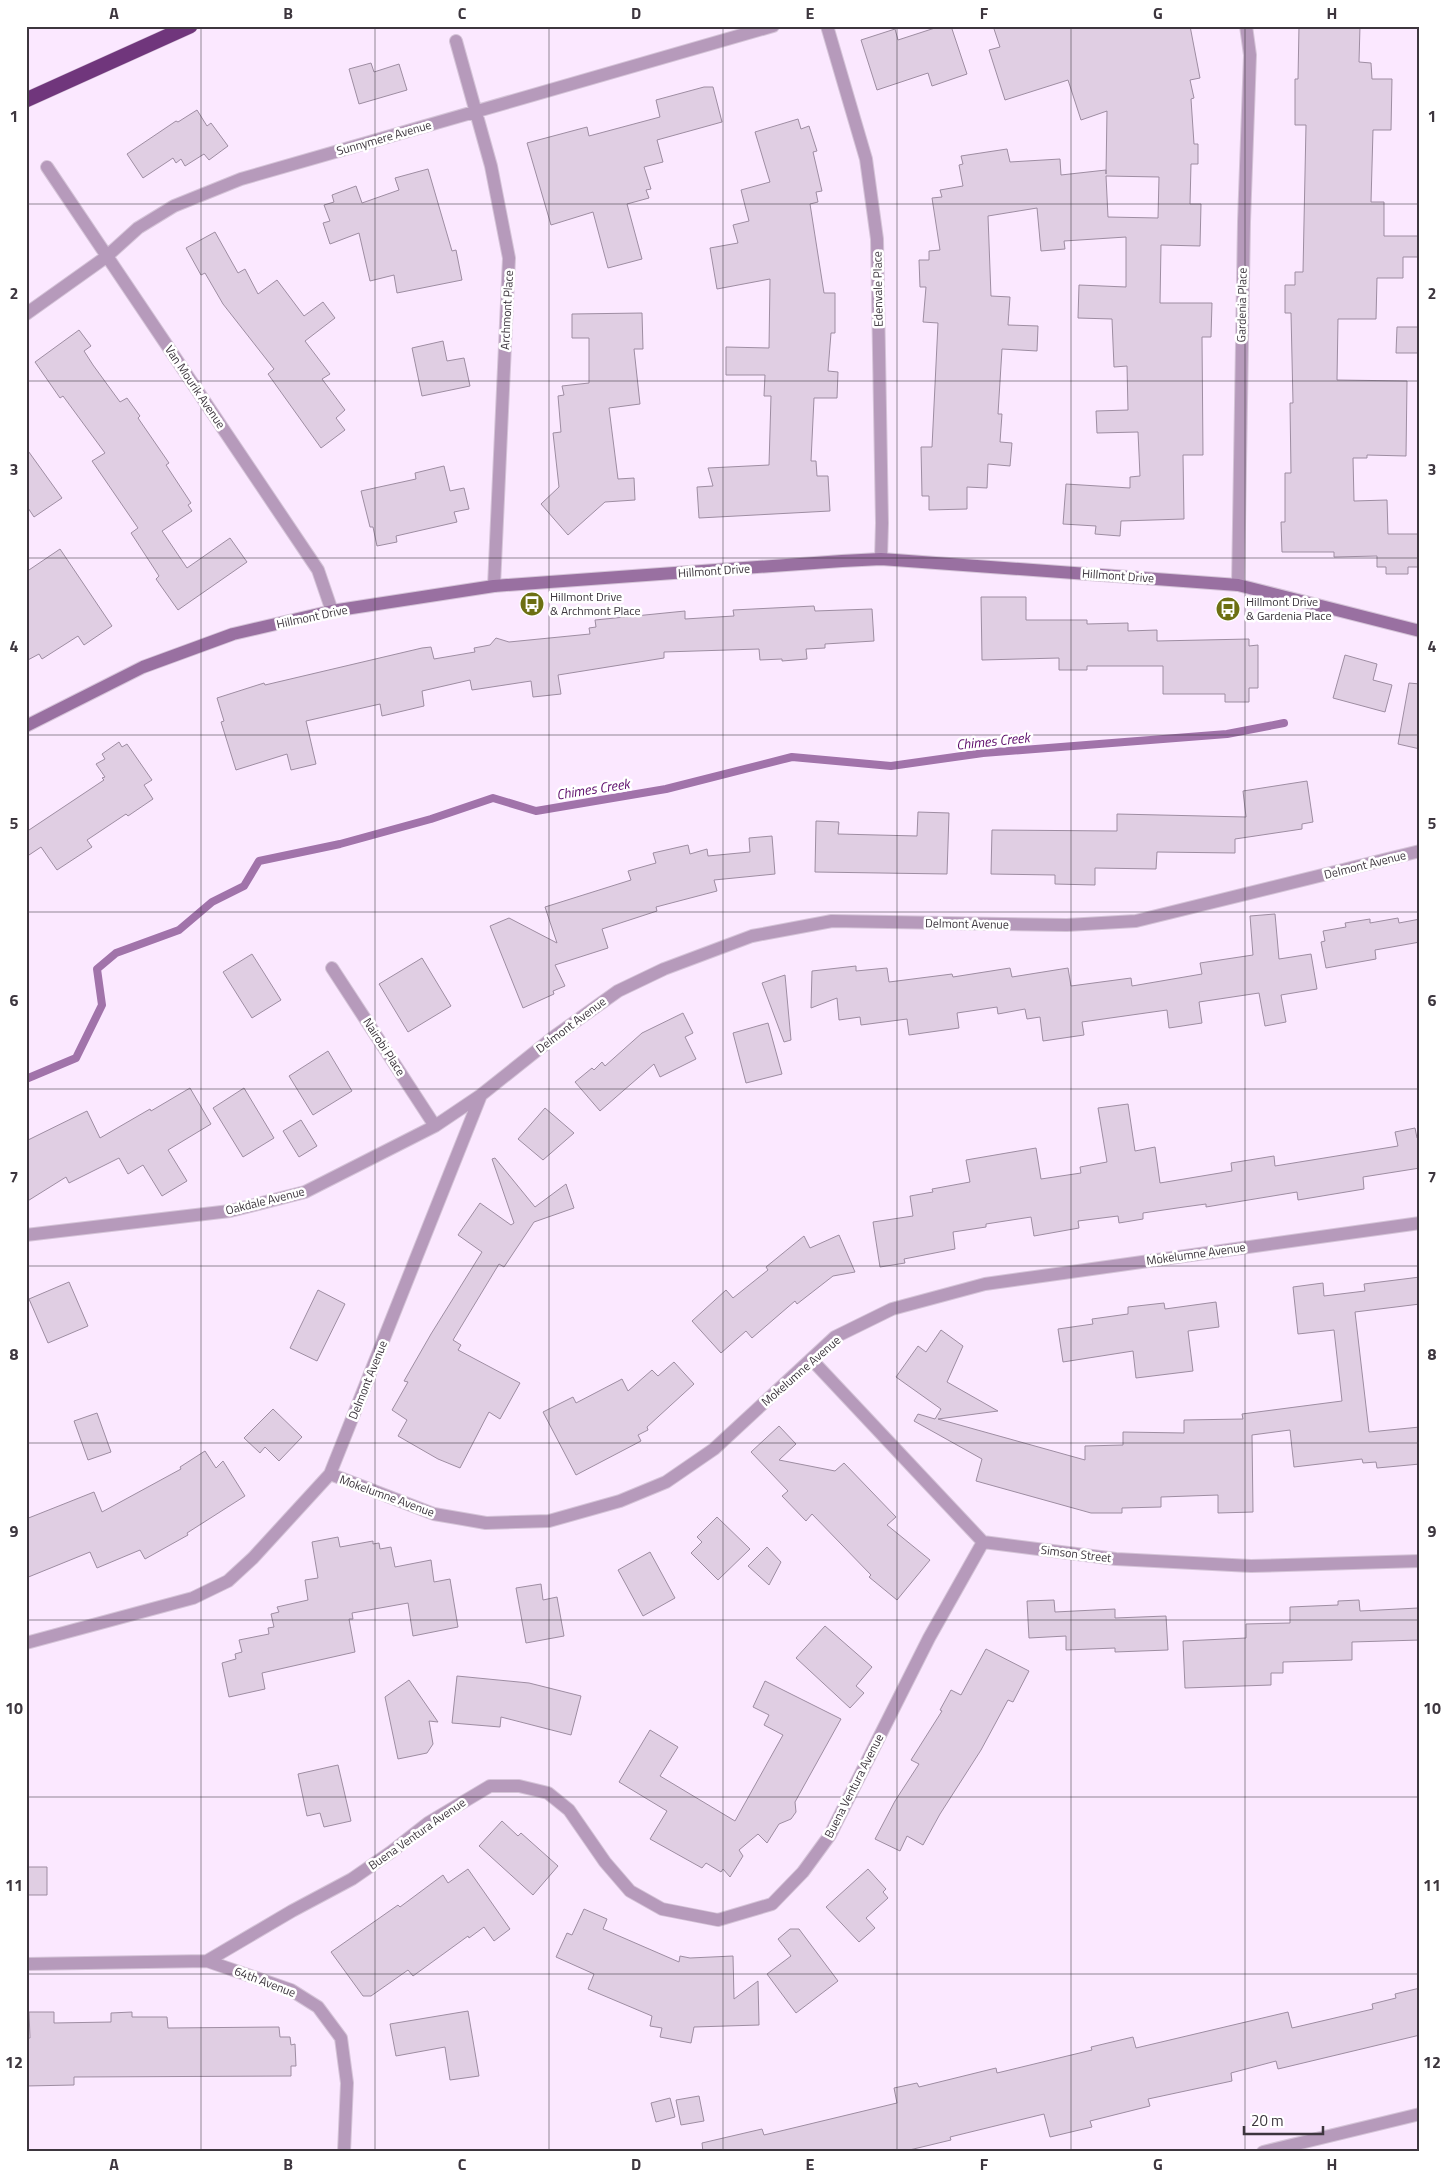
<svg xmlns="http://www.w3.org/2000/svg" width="1446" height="2178" font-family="'Titillium Web',sans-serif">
  <rect width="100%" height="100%" fill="#fbe8ff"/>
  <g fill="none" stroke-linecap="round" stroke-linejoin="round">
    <!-- stream -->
    <path stroke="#a173aa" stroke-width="8" d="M26,1079L76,1058L102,1005L97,969L116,953L179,930L212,902L244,886L259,861L340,844L431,819L493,798L536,811L666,789L792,757L891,766L983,753L1227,734L1284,723"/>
  </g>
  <!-- building -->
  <path fill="#e0cee3" stroke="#9e8da2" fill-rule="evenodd" d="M941,26H951L967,74L932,86L928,73L877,90L861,40L895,29L898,40Z
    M993,26H1190L1200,78L1190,80L1194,98L1191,99L1194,144H1198V164H1191L1190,204H1201L1200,246L1161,245L1160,303H1212L1211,337H1202L1203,455H1183L1184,519L1121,521L1120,536L1095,534L1096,526L1063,524L1066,484L1130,488V477L1140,476L1138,432L1097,433L1096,411L1128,410L1127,366L1114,367L1112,319L1078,318L1079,285L1126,287V237L1064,241L1065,249L1041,251L1037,208L988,216L991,296L1010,297L1008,325L1038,326L1037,351L1002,349L998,414H1002L1000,442L1012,443L1010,466L988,464L987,488L967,487V509L929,510V496H922L921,447H932L938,323L923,322L926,287H920L919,260H929V251L940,250L932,198L942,197L940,190L963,186L959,165L963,164L961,156L1007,149L1010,162L1060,159L1061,175L1106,170V174L1107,111L1081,120L1068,80L1005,100L989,50L1000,47ZM1106,176L1159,177L1158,218L1108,217Z
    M1299,26H1360L1359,62L1371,63L1372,79H1392L1391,130H1373L1371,202H1384V236H1420V257H1403V278H1377L1376,319H1338L1337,380L1407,381L1406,456L1367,455V458H1353L1354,501L1387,500L1388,534H1418V567H1408V574H1386V567H1377V556L1334,557V552H1282L1281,522H1285V473H1291L1290,403H1293L1291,313H1285V285H1295V272H1303L1306,125H1295V79H1298Z
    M371,63L374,72L399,64L407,90L359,104L349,69Z
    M704,87H713L722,122L657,140L663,162L644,167L651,189L646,190L649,198L627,204L642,259L608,268L593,212L551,225L527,143L587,127L589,136L660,117L656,100Z
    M197,110L207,126L211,123L228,146L209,160L204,154L185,166L181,159L176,163L173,158L143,178L127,154L176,121L178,122Z
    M798,119L801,129L809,126L817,151L813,152L822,191L816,192L818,202L810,204L824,293H835V333H831L828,371L838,372L837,398H814L811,461H816L817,476H828L830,511L699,518L697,487L713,486L708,468L769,465L771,396H764L765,375H726V347L769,348L770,279L717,289L710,248L738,243L733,225L749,221L741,190L770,182L755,132Z
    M428,169L452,251L456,250L462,280L397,293L394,275L370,281L359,233L330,244L323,223L330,221L324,205L334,202L332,195L356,186L362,203L399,190L395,178Z
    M215,232L238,273L245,269L258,294L277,280L304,316L323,302L335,318L305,341L330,374L322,379L345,410L336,418L345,430L321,448L268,374L274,369L223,304L205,273L201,275L186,248Z
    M642,313L643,349H634L640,404L609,408L618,479L634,478L635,500L605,502L568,535L541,504L559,487L553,433L561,432L558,396L564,395L562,386L589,383V338H572V314Z
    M1397,327H1420V353H1396Z
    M79,330L91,346L84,351L93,365L120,402L127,398L140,416L138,418L169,463L166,465L191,503L188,505L192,511L162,531L187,568L230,538L247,562L178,610L156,579L159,576L131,533L138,528L92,461L105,453L63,396L60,398L35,362Z
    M443,341L447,361L464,358L470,386L422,396L412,348Z
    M26,448L62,498L34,517L26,505Z
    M444,466L450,491L464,488L469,509L454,512L457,522L396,536L397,542L377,546L373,527H370L361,491L416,479L415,473Z
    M60,549L112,626L84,645L78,636L42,659L39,654L26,661V572Z
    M981,597H1026V620H1087V624L1128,623V631L1157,630V641L1249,639V646L1258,645V688H1249V702H1225V694H1163V666H1087V670H1059V658L982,660Z
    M814,606L815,611L872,609L874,641L825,644V648L806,649L807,659L782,661V659L760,660L759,649L664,652V658L558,675L561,694L533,697L531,681L472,690L470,680L422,691L424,706L382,716L380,704L306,721L316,764L291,770L287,754L236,770L221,722L224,721L217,698L264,683L265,685L422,648L431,647L434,659L475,652L474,648L490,645L496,638L509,642L590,634L589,628L596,627L595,620L685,611V619L734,616L733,610Z
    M1345,655L1377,664L1373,680L1392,685L1385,712L1333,698Z
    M1409,683L1420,684V749L1398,744Z
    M119,742L122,747L127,744L152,780L144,785L153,799L128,816L126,814L87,840L92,847L57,870L41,847L26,857V832L104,780L102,778L105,777L96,764L105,759L102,754Z
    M1307,781L1313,822L1302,824V829L1235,839V853L1157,852L1156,869L1095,868V885L1055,884V875L991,874L992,830L1117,831V814L1246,817L1243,791Z
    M918,812L949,813L947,874L815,872L816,821L839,822L838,834L917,836Z
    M772,836L775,874L714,880L717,891L656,907L657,911L602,929L608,948L555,965L565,986L553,991L554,994L523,1008L490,926L509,918L557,943L545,907L631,880L628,871L656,863L653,853L688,845L690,854L707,849L708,856L750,852L749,838Z
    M1275,914L1279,959L1311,954L1317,989L1281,995L1286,1022L1265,1026L1259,993L1199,1002L1202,1023L1169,1028L1167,1010L1082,1022L1084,1035L1043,1041L1040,1017L1027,1019L1025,1009L998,1014L997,1007L957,1013L959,1028L909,1035L907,1019L861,1025L860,1017L839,1020L837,998L811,1008L812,971L856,966V971L887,968L889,982L952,974L953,977L1010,968L1012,977L1068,968L1071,986L1131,978L1132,986L1202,974L1200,963L1253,955L1250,916Z
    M1398,918L1399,923L1420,919V942L1375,950L1376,959L1326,968L1321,942L1325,941L1323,931L1346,927L1345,923L1370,919V923Z
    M252,954L281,1000L252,1018L223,972Z
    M422,958L451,1006L408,1032L379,984Z
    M785,975L791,1040L784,1042L762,983Z
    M683,1013L693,1033L685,1037L696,1059L660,1077L654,1064L600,1111L575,1082L592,1068L594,1070L602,1062L605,1066L642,1033Z
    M768,1023L782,1074L746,1083L733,1033Z
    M328,1051L352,1091L313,1115L289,1076Z
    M190,1088L211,1124L168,1150L187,1181L162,1196L143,1165L128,1174L119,1158L69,1183L66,1177L26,1202V1141L87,1111L100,1138L150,1109L151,1111Z
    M244,1088L274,1138L243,1157L213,1108Z
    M1128,1104L1135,1151L1155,1147L1160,1183L1232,1171L1231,1163L1274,1156L1275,1166L1398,1146L1395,1132L1415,1128L1417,1138H1420V1168L1363,1177L1364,1189L1298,1200L1297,1192L1206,1207V1204L1184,1207L1143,1213V1219L1119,1223L1118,1216L1078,1221L1079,1228L1034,1236L1031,1217L986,1224V1227L953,1232L955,1249L904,1259L905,1263L880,1267L873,1222L913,1216L910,1196L933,1192L932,1189L970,1182L966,1160L1036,1148L1041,1179L1081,1173L1080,1167L1107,1162L1098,1108Z
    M545,1108L574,1133L543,1160L518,1139Z
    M301,1120L317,1146L299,1157L283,1131Z
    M495,1158L535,1207L566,1184L574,1208L534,1222L504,1267L499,1264L453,1340L461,1345L458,1350L520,1383L500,1419L489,1412L460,1468L438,1459L398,1436L407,1420L392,1410L408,1382L404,1381L431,1334L482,1252L458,1235L480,1203L511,1225L514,1223L492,1159Z
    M839,1235L855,1272L833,1276L797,1304L795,1301L752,1338L746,1331L721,1353L692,1321L726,1290L733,1298L768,1270L766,1267L804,1236L810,1248Z
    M1420,1277V1304L1355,1312L1369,1432L1420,1427V1464L1377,1468L1376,1462L1363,1463L1362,1459L1294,1467L1290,1430L1252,1435L1253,1512L1218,1513V1495L1161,1497V1507L1122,1508V1513H1091L976,1481L982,1459L914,1421L918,1414L935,1419L941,1409L896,1377L918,1346L926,1352L941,1330L963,1346L947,1382L998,1411L938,1419L1085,1460V1446L1123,1445V1432L1184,1433V1420L1243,1419L1242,1414L1342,1401L1334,1330L1298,1334L1293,1287L1323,1283L1324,1296L1365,1291L1364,1284Z
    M69,1282L88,1326L48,1343L29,1299Z
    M318,1290L345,1304L317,1361L290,1348Z
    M1216,1302L1219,1327L1188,1331L1193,1371L1136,1378L1133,1351L1063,1362L1058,1329L1093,1324L1092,1319L1128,1314V1307L1164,1303L1165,1309Z
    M674,1362L694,1384L647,1427L648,1430L638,1435L641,1441L576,1475L543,1412L573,1397L576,1403L622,1379L628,1391L652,1370L658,1376Z
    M273,1409L302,1437L279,1461L265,1447L260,1453L244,1438Z
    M97,1413L111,1452L88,1460L74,1421Z
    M779,1426L796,1444L779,1460L835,1471L844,1463L896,1517L887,1525L930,1560L897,1600L869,1577L871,1575L812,1514L806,1521L782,1496L788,1491L751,1452Z
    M205,1451L216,1468L223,1461L245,1496L187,1533L188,1535L145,1559L140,1550L97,1568L90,1552L26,1578V1519L94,1492L102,1512L181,1469L180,1467Z
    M717,1517L750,1549L718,1580L691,1553L702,1542L697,1537Z
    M338,1537L340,1547L373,1541V1544L379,1543L380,1549L391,1547L395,1567L431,1560L434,1582L450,1579L458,1627L413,1636L408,1603L352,1613L353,1619H349L355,1652L262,1673L265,1689L229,1697L222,1663L236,1659L235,1654L242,1652L239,1640L269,1634L268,1628L274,1627L271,1614L279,1612L277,1607L308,1600L305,1580L318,1578L312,1542Z
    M767,1547L781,1562L769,1585L748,1566Z
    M650,1552L675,1598L643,1616L618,1570Z
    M541,1584L543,1600L557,1597L564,1636L526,1643L516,1588Z
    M1054,1600L1055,1612L1115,1609V1618L1166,1616L1168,1650L1115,1652V1648L1066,1650V1636L1029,1638L1027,1601Z
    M1359,1600L1360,1611L1418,1608L1420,1640L1352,1642V1660L1283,1662V1673H1271V1685L1185,1688L1183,1641L1246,1638V1624L1290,1623V1607L1338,1605V1601Z
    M825,1626L872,1667L856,1686L864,1693L850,1708L796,1658Z
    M986,1649L1029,1671L1013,1702L1008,1700L981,1750L940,1814L923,1845L907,1836L900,1851L875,1839L895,1801L919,1764L911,1760L942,1711L940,1710L951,1690L961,1695Z
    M457,1676L529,1683L581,1696L571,1735L501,1717L500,1727L452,1723Z
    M409,1680L438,1722L429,1721L433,1744L427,1753L398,1759L385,1697Z
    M765,1681L841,1719L795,1802L796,1812L791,1819L779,1824L767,1843L758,1834L739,1850L743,1856L730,1877L723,1869L721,1872L706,1863L702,1868L650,1839L667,1811L619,1782L650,1730L678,1747L660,1776L735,1821L783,1735L764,1725L769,1715L753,1707Z
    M338,1765L351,1821L324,1827L320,1813L307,1816L298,1774Z
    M502,1821L518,1836L521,1833L558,1866L533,1895L479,1846Z
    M26,1867H47V1895H26Z
    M468,1869L510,1929L494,1941L484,1927L469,1938L468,1936L413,1976L408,1970L371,1996H363L331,1952L398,1905L400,1907L443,1875L448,1883Z
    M868,1869L886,1889L883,1892L888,1898L866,1918L875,1928L859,1942L826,1907Z
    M584,1909L607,1919L603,1929L679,1962L680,1956L690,1958L733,1956L734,1999L758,1981L759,2025L694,2027L691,2043L660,2037L662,2028L650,2026L652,2016L588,1989L594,1974L556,1957L567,1933L572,1935Z
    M790,1929H799L838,1981L796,2013L767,1974L791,1956L778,1939Z
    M1420,1988V2035L1278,2069L1276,2061L1231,2073L1232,2081L1148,2099L1150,2106L1090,2121L1092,2127L1050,2137L1044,2114L950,2137L951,2140L901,2152H703L702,2143L762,2129L764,2135L897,2103L894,2088L917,2083L919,2087L996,2068L997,2073L1092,2050L1091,2047L1133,2037L1136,2048L1288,2012L1292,2028L1373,2009L1372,2004L1396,1998L1395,1994Z
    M468,2011L479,2076L450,2080L445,2047L396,2056L390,2024Z
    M29,2012H54V2023L111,2022V2013L132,2012V2017H167L168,2028L279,2027L280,2037H290L291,2045L295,2044L296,2066H291V2076L74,2077V2085L26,2086V2038H30Z
    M699,2096L704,2121L681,2125L676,2100Z
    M670,2098L675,2117L656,2122L651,2103Z"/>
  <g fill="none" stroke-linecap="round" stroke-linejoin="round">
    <defs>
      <path id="street" d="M827,26L866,159L877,239L882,523L881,559
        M456,41L491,166L509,258L494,586
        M47,167L318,570L332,611
        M26,314L106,257L138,228L174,206L241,179L773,26
        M1238,585L1244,222L1250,55L1246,26
        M332,968L435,1126
        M26,1235L230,1211L305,1192L435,1126L481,1095
        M811,1359L983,1542L1116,1559L1251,1566L1420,1561
        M330,1474L434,1514L486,1523L549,1521L620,1501L666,1482L714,1449L835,1337L892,1309L985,1284L1420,1223
        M26,1643L193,1598L228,1581L253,1558L330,1474L481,1095L555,1036L618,991L664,969L752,936L832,921L1067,925L1136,921L1420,851
        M207,1961L291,1990L318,2007L341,2038L347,2083L344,2152
        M26,1964L207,1961L292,1911L352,1879L391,1852L428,1823L490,1786H519L548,1793L569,1810L605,1862L630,1891L662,1909L718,1920L772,1904L803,1872L830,1835L929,1638L983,1542
        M1263,2152L1420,2114"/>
      <path id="secondary" d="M26,726L143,667L233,634L332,611L494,586L842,561L881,559L1238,585L1420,631"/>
      <path id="highway" d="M26,100L190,26"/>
    </defs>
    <!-- street casing -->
    <use href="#street" stroke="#d5c4d8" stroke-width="14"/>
    <!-- secondary casing -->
    <use href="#secondary" stroke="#d5c4d8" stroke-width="14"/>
    <!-- highway casing -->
    <use href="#highway" stroke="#d5c4d8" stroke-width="16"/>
    <!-- street -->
    <use href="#street" stroke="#b69abb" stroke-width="12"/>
    <!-- secondary -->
    <use href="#secondary" stroke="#9970a1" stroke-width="12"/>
    <!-- highway -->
    <use href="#highway" stroke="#70367c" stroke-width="15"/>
  </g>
  <!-- grid -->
  <path fill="none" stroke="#3d363e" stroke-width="1" stroke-opacity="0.55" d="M201,26V2152M375,26V2152M549,26V2152M723,26V2152M897,26V2152M1071,26V2152M1245,26V2152M26,204H1420M26,381H1420M26,558H1420M26,735H1420M26,912H1420M26,1089H1420M26,1266H1420M26,1443H1420M26,1620H1420M26,1797H1420M26,1974H1420"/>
  <!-- icons -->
  <defs>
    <symbol id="bus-disc" viewBox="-11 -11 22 22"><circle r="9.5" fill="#6d6f13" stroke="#fff"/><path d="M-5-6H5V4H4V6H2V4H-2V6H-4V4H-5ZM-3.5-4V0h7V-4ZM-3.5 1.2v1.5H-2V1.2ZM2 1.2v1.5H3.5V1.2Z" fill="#fff"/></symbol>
  </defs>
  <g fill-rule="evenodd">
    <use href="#bus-disc" x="518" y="590" width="28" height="28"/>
    <use href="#bus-disc" x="1214" y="595" width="28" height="28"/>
  </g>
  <g text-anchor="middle" stroke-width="5" stroke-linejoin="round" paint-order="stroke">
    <!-- street labels -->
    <g font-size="12" fill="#3d363e" stroke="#fff">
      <text transform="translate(384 138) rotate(-16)" y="4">Sunnymere Avenue</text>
      <text transform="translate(878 289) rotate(-91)" y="4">Edenvale Place</text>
      <text transform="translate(1242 305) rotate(-89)" y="4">Gardenia Place</text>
      <text transform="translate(507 310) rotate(-87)" y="4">Archmont Place</text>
      <text transform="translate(195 387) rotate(56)" y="4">Van Mourik Avenue</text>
      <text transform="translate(714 571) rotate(-4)" y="4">Hillmont Drive</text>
      <text transform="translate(1118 576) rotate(4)" y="4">Hillmont Drive</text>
      <text transform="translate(312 617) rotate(-12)" y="4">Hillmont Drive</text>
      <text transform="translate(1365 865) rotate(-14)" y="4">Delmont Avenue</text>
      <text transform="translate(967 924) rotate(1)" y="4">Delmont Avenue</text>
      <text transform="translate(571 1025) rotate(-37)" y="4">Delmont Avenue</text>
      <text transform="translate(384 1047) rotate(57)" y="4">Nairobi Place</text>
      <text transform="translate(265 1201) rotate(-14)" y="4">Oakdale Avenue</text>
      <text transform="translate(1196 1254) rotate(-8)" y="4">Mokelumne Avenue</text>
      <text transform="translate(801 1371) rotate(-41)" y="4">Mokelumne Avenue</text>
      <text transform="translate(368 1380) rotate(-68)" y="4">Delmont Avenue</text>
      <text transform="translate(387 1496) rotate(20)" y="4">Mokelumne Avenue</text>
      <text transform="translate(1076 1554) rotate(7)" y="4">Simson Street</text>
      <text transform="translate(854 1786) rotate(-63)" y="4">Buena Ventura Avenue</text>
      <text transform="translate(417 1834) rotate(-35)" y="4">Buena Ventura Avenue</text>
      <text transform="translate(265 1982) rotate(21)" y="4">64th Avenue</text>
    </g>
    <!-- poi labels -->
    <g font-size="12" fill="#3d363e" stroke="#fff" text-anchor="start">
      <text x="550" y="601">Hillmont Drive<tspan x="550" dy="14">&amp; Archmont Place</tspan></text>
      <text x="1246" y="606">Hillmont Drive<tspan x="1246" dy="14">&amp; Gardenia Place</tspan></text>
    </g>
    <!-- water labels -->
    <g font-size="14" font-style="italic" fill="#5c0b6a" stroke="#fff">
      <text transform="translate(993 741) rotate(-6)" y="5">Chimes Creek</text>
      <text transform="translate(593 789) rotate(-9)" y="5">Chimes Creek</text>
    </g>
  </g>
  <!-- border -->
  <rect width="1446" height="2178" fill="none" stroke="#ffffff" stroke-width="55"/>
  <!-- scale -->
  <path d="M1244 2126v8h79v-8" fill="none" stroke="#3d363e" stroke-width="2.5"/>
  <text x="1251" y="2126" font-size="15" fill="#3d363e" stroke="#ffffff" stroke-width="4" paint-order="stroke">20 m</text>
  <rect x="28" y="28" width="1390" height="2122" fill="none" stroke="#3d363e" stroke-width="2"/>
  <g font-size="16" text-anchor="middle" font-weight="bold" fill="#3d363e">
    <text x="114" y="19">A</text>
    <text x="288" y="19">B</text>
    <text x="462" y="19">C</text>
    <text x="636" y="19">D</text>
    <text x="810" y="19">E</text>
    <text x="984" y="19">F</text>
    <text x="1158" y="19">G</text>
    <text x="1332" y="19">H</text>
    <text x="14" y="122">1</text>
    <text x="1432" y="122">1</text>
    <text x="14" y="299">2</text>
    <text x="1432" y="299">2</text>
    <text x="14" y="475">3</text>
    <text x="1432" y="475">3</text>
    <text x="14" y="652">4</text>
    <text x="1432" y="652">4</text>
    <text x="14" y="829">5</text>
    <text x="1432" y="829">5</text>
    <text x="14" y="1006">6</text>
    <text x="1432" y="1006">6</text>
    <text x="14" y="1183">7</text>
    <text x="1432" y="1183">7</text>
    <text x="14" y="1360">8</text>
    <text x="1432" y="1360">8</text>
    <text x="14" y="1537">9</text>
    <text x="1432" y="1537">9</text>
    <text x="14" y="1714">10</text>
    <text x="1432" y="1714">10</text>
    <text x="14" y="1891">11</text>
    <text x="1432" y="1891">11</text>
    <text x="14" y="2068">12</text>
    <text x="1432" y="2068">12</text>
    <text x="114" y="2170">A</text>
    <text x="288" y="2170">B</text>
    <text x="462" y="2170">C</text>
    <text x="636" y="2170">D</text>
    <text x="810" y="2170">E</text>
    <text x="984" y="2170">F</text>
    <text x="1158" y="2170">G</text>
    <text x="1332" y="2170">H</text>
  </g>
</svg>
